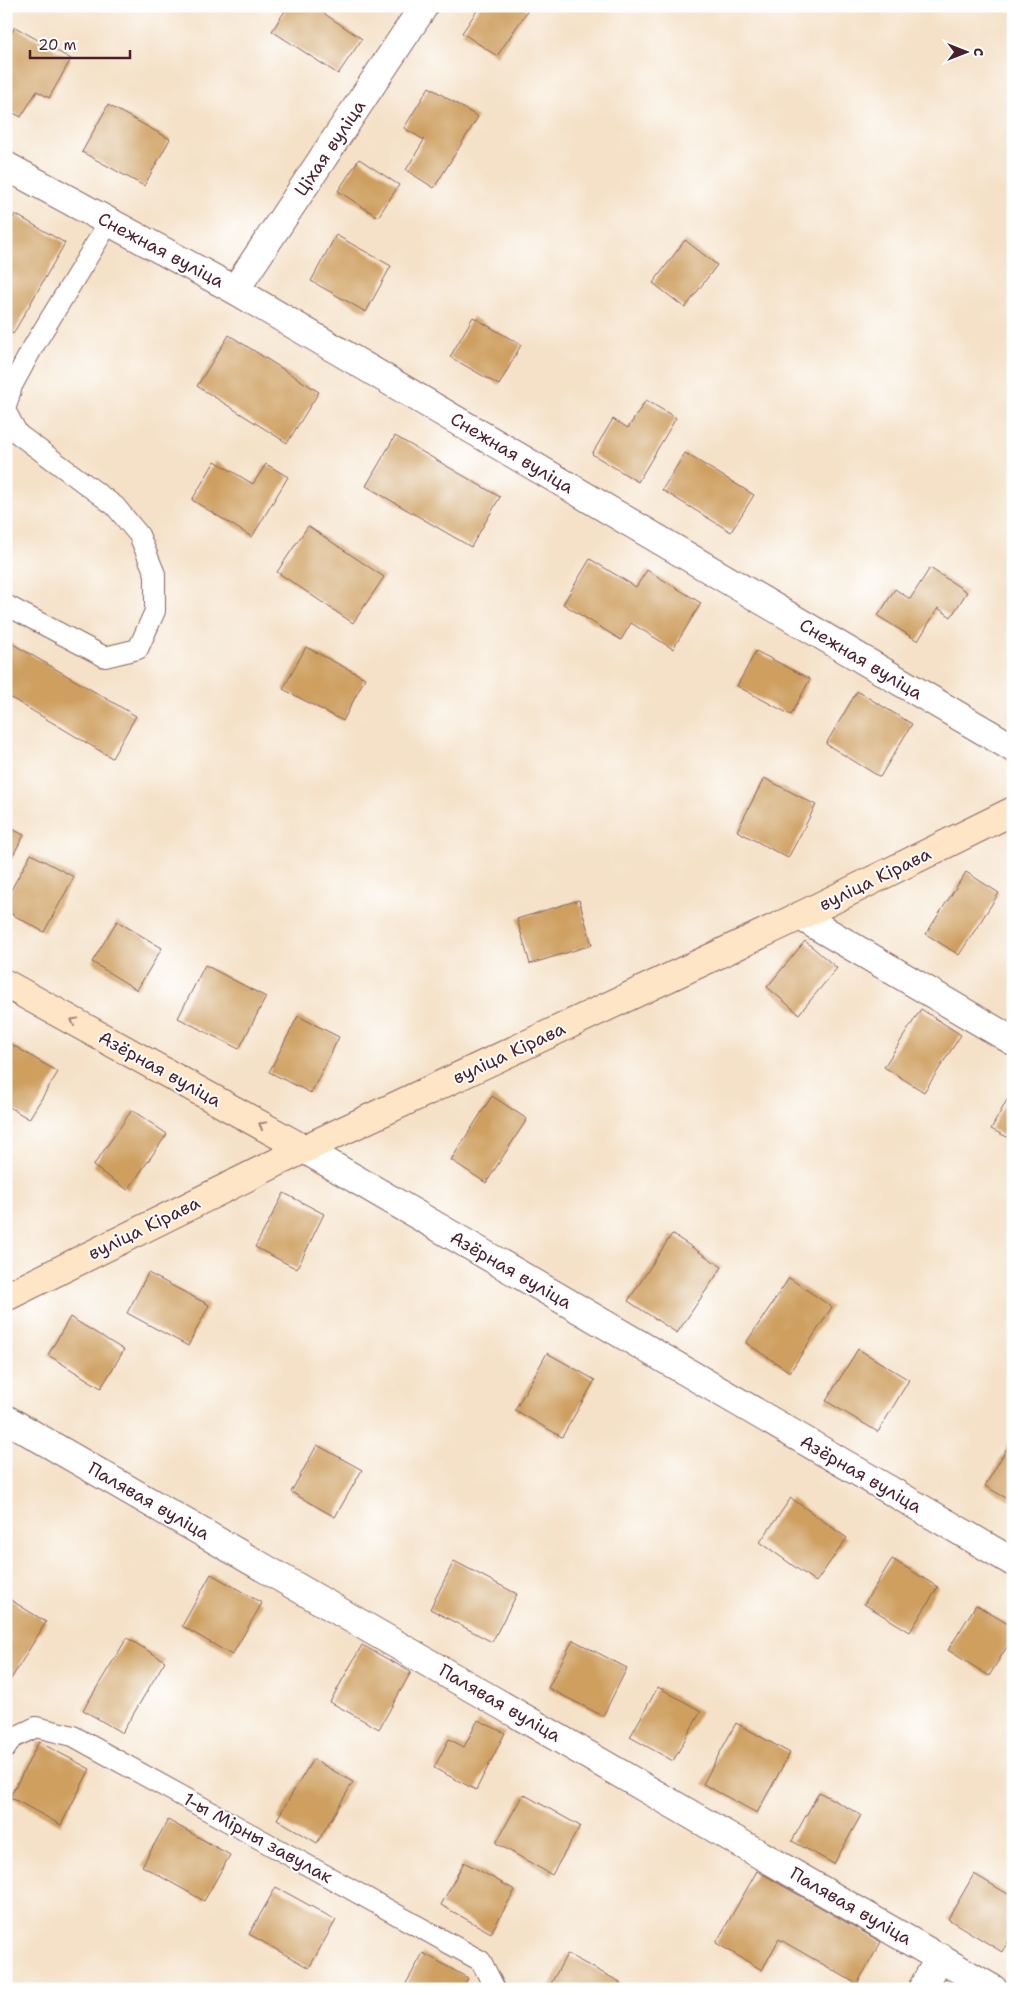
<svg xmlns="http://www.w3.org/2000/svg" width="1019" height="1995" font-family="'Shantell Sans',sans-serif">
  <rect width="100%" height="100%" fill="#fff"/>
  <filter id="ink" filterUnits="userSpaceOnUse"><feTurbulence type="fractalNoise" baseFrequency=".02" numOctaves="2"/><feDisplacementMap in="SourceGraphic" scale="10" xChannelSelector="R" yChannelSelector="G"/><feConvolveMatrix kernelMatrix="1 2 1 2 8 2 1 2 1" color-interpolation-filters="sRGB"/></filter>
  <filter id="wash" filterUnits="userSpaceOnUse"><feTurbulence type="fractalNoise" baseFrequency=".0096" numOctaves="4" result="noise"/><feDisplacementMap in="SourceGraphic" scale="20" xChannelSelector="R" yChannelSelector="G"/><feGaussianBlur stdDeviation="1.12" result="paint"/><feColorMatrix in="noise" values="0 0 0 0 0 0 0 0 0 0 0 0 0 0 0 0 0 1.4 0 .05"/><feComposite in="paint" operator="in"/></filter>
  <g filter="url(#wash)">
    <rect width="100%" height="100%" fill="#f4e1c7"/>
    <g id="blocks">
      <!-- building -->
      <path fill="#ce9f5e" d="M288,6H313L362,39L338,74L272,31Z
        M480,6H522L528,10L497,56L462,33Z
        M15,27L71,59L49,98L37,91L21,117L6,109V42Z
        M429,87L478,117L434,188L406,170L424,140L404,128Z
        M108,105L170,139L144,186L82,152Z
        M359,159L399,185L378,217L338,191Z
        M15,214L65,243L13,334L6,330V228Z
        M336,235L391,266L366,312L311,281Z
        M685,240L717,265L685,308L653,283Z
        M473,317L521,345L499,385L450,357Z
        M229,335L319,392L287,443L197,386Z
        M646,400L676,418L638,482L592,454L613,419L628,428Z
        M395,436L500,497L471,547L366,486Z
        M685,453L754,495L731,532L662,490Z
        M215,461L253,484L266,464L288,477L252,537L192,500Z
        M308,526L384,577L353,623L277,572Z
        M590,559L636,587L647,570L701,603L673,649L631,623L621,640L563,604Z
        M930,568L967,592L951,617L938,608L918,641L878,616L895,589L910,599Z
        M6,640L136,716L112,758L6,695Z
        M306,647L365,678L343,721L283,689Z
        M756,651L810,679L791,715L737,686Z
        M857,691L912,724L880,777L826,744Z
        M764,778L816,805L788,858L737,831Z
        M6,826L24,835L6,868Z
        M31,854L74,877L44,932L6,911V899Z
        M966,872L999,893L959,955L926,934Z
        M579,900L592,945L530,964L517,919Z
        M117,921L162,948L137,990L92,962Z
        M805,941L837,968L799,1014L767,987Z
        M205,965L266,997L239,1049L178,1018Z
        M921,1009L961,1035L924,1092L884,1067Z
        M298,1016L339,1037L311,1093L269,1072Z
        M9,1043L58,1072L29,1119L6,1105V1047Z
        M1013,1089V1140L991,1129Z
        M492,1096L527,1119L486,1183L451,1160Z
        M132,1110L167,1134L128,1190L93,1166Z
        M284,1193L324,1214L297,1269L255,1247Z
        M672,1234L722,1267L677,1333L628,1301Z
        M148,1273L209,1305L188,1346L127,1313Z
        M789,1278L832,1307L790,1372L746,1343Z
        M70,1317L124,1350L101,1388L48,1355Z
        M858,1349L909,1380L878,1432L826,1401Z
        M547,1353L595,1380L562,1437L515,1410Z
        M1013,1438V1502L985,1486Z
        M317,1445L362,1470L335,1517L291,1492Z
        M791,1498L847,1538L816,1582L760,1542Z
        M892,1559L938,1587L910,1632L864,1604Z
        M454,1561L517,1594L492,1642L430,1609Z
        M211,1574L262,1603L232,1655L182,1626Z
        M6,1597L46,1622L8,1684L6,1683Z
        M976,1605L1013,1627V1637L989,1676L948,1650Z
        M127,1638L165,1661L122,1733L83,1710Z
        M573,1640L627,1668L603,1716L548,1688Z
        M362,1645L411,1672L379,1729L330,1702Z
        M658,1687L701,1711L673,1761L630,1737Z
        M478,1720L505,1733L476,1790L434,1768L449,1739L464,1747Z
        M736,1723L790,1753L757,1813L703,1784Z
        M39,1742L90,1769L61,1825L10,1797Z
        M313,1759L353,1782L317,1843L277,1819Z
        M819,1792L861,1815L834,1864L792,1841Z
        M523,1794L580,1826L552,1875L496,1843Z
        M168,1820L230,1855L204,1901L142,1866Z
        M464,1862L515,1890L491,1933L441,1905Z
        M757,1871L881,1942L857,1984L779,1939L762,1970L716,1943Z
        M974,1874L1013,1897V1934L1002,1952L948,1919Z
        M276,1887L336,1920L309,1968L249,1934Z
        M423,1953L468,1978L462,1989H403Z
        M567,1954L620,1982L617,1989H548Z"/>
    </g>
  </g>
  <g filter="url(#ink)">
    <use href="#blocks" fill-opacity="0" stroke="#866362" stroke-width="1"/>
    <g fill="none" stroke-linecap="round" stroke-linejoin="round">
      <defs>
        <path id="service" d="M6,407L12,386L33,347L109,222
          M6,412L18,434L115,506L139,535L155,574V611L138,649L105,657L6,605
          M6,1748L11,1739L36,1727L73,1736L481,1961L495,1989"/>
        <path id="minor" d="M6,166L235,290L1013,748
          M235,290L424,6
          M800,916L1013,1041
          M304,1149L1013,1562
          M6,1419L993,1989
          M922,1989L940,1957"/>
        <path id="secondary" d="M6,984L304,1149
          M6,1297L304,1149L800,916L1013,811"/>
      </defs>
      <!-- service casing -->
      <use href="#service" stroke="#866362" stroke-width="22"/>
      <!-- minor casing -->
      <use href="#minor" stroke="#866362" stroke-width="30"/>
      <!-- secondary casing -->
      <use href="#secondary" stroke="#866362" stroke-width="30"/>
      <!-- service -->
      <use href="#service" stroke="#fff" stroke-width="20"/>
      <!-- minor -->
      <use href="#minor" stroke="#fff" stroke-width="28"/>
      <!-- secondary -->
      <use href="#secondary" stroke="#fee5c5" stroke-width="28"/>
    </g>
    <!-- one-way arrows -->
    <defs><path id="oneway-chevron" d="M-2-3.5L2.5 0L-2 3.5" fill="none" stroke-width="1.6" stroke-linecap="round" stroke-linejoin="round" transform="scale(1.25)"/></defs>
    <g stroke="#a48278">
      <use href="#oneway-chevron" transform="translate(74 1021) rotate(-151)"/>
      <use href="#oneway-chevron" transform="translate(262 1125) rotate(-151)"/>
    </g>
  </g>
  <g text-anchor="middle" stroke-width="4" stroke-linejoin="round" paint-order="stroke">
    <!-- street labels -->
    <g font-size="18" fill="#4a1f2b" stroke="#fff">
      <text transform="translate(330 148) rotate(-56)" y="6">Ціхая вуліца</text>
      <text transform="translate(161 250) rotate(28)" y="6">Снежная вуліца</text>
      <text transform="translate(512 453) rotate(31)" y="6">Снежная вуліца</text>
      <text transform="translate(861 659) rotate(31)" y="6">Снежная вуліца</text>
      <text transform="translate(875 879) rotate(-26)" y="6">вуліца Кірава</text>
      <text transform="translate(509 1053) rotate(-25)" y="6">вуліца Кірава</text>
      <text transform="translate(160 1069) rotate(29)" y="6">Азёрная вуліца</text>
      <text transform="translate(144 1228) rotate(-26)" y="6">вуліца Кірава</text>
      <text transform="translate(511 1270) rotate(30)" y="6">Азёрная вуліца</text>
      <text transform="translate(861 1474) rotate(30)" y="6">Азёрная вуліца</text>
      <text transform="translate(149 1501) rotate(30)" y="6">Палявая вуліца</text>
      <text transform="translate(500 1703) rotate(30)" y="6">Палявая вуліца</text>
      <text transform="translate(258 1838) rotate(29)" y="6">1-ы Мірны завулак</text>
      <text transform="translate(851 1906) rotate(30)" y="6">Палявая вуліца</text>
    </g>
  </g>
  <!-- margin -->
  <rect width="1019" height="1995" fill="none" stroke="#fff" stroke-width="25"/>
  <!-- north arrow -->
  <g transform="translate(966 52) rotate(90)" stroke="#ffffff" stroke-width="4" paint-order="stroke">
  <path d="M0-4L9 19L0 12L-9 19Z" fill="#4a1f2b"/>
  <text y="-8" font-size="14" font-weight="bold" text-anchor="middle" fill="#4a1f2b">С</text>
  </g>
  <!-- scale -->
  <path d="M30 50v8h100v-8" fill="none" stroke="#4a1f2b" stroke-width="2.5"/>
  <text x="38" y="50" font-size="15" fill="#4a1f2b" stroke="#ffffff" stroke-width="4" paint-order="stroke">20 m</text>
</svg>
